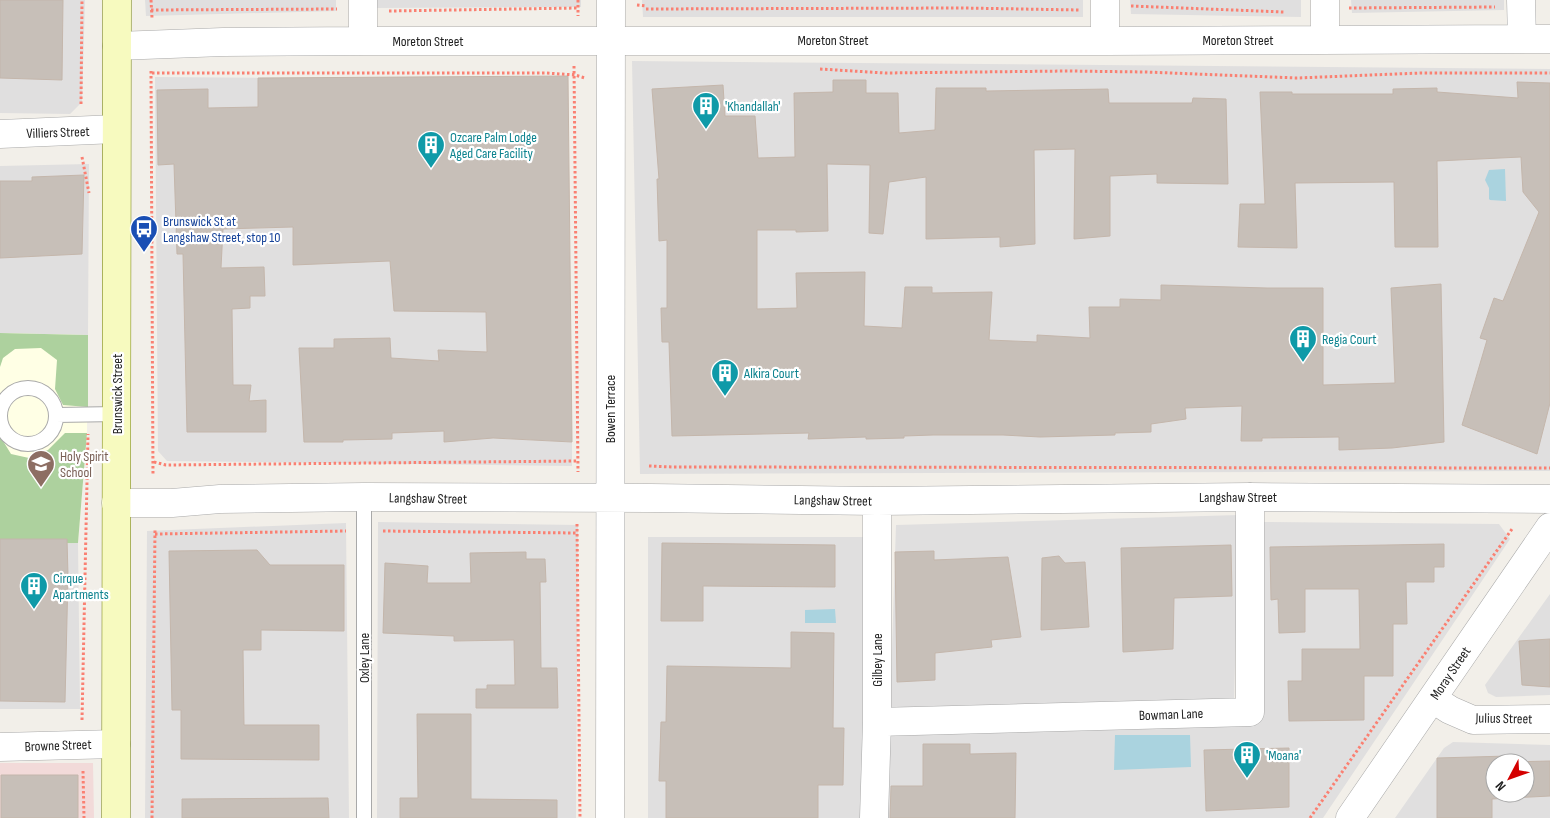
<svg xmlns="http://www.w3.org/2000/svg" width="1550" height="818" font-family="'Sofia Sans Condensed',sans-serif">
  <rect width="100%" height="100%" fill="#f2efe9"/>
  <!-- residential -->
  <path fill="#e0dfdf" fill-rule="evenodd" d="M0,0H85L82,102L70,114L0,113Z
    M145,0H336V11L146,16Z
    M375,0H581V7L375,8Z
    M642,0H1083V17H643Z
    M1130,0H1301V17L1131,14Z
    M1351,0H1504V10L1352,13Z
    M632,61L1550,69V471L640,474Z
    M155,77L292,78L293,264L390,261L394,311L486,312L488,438L572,442V466L167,461L158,451Z
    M89,164L88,335L0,333V166Z
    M1239,515L1234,702L890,709L896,525Z
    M378,522L578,525L576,818H377Z
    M1259,522L1499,524L1510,539L1323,818H883V736L1259,723Z
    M346,523L349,818H145L147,531Z
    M648,537H868L863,818H648Z
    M78,543L80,709H0V544Z
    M1550,594V695L1496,697L1488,693L1485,685Z
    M1453,742L1550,745V818H1395L1444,748ZM1495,763H1525V793H1495Z"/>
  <!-- commercial -->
  <path fill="#f2dad9" d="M0,763H93L94,818H0Z"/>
  <!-- education -->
  <path fill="#ffffe5" d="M0,333L88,335L87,433L78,543L0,544Z"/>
  <!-- forest -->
  <path fill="#add19e" d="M0,333L88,335V407L63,405L55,389L57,360L41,348L15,349L3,358L0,367Z
    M65,433H87L78,543L0,544V436L11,454L29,458L48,450Z"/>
  <!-- water -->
  <path fill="#aad3df" d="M1505,169L1506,201L1490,200L1489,199V188L1485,180L1489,170Z
    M835,609L836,623H805V610Z
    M1115,735H1190L1191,767L1114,770Z"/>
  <!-- building -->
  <path fill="#c7bfb8" stroke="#c4b6ab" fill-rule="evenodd" d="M0,0H63L62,80L0,78Z
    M568,76L572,442L493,438L444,442V431L392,433V439L343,440V442H304L299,348H334V339L390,338L391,358L439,361L438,350L487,352L486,312L394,311L390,261L293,265V227L223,229L221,268L264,267L265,296H250V308L232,309L233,385H251L249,401L266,400V432H187L183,254H177L174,164L158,165L157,90L208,89V108L258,107V78Z
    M833,80H866V93H898L899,133L935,130L936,88H986V91L1108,89L1109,103H1192L1193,98L1226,99L1228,184L1157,183V174L1110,176V236L1074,239L1075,149L1034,150L1035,244L1000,247V237L926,239V177L889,182L883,234L869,233L870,165L827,164L828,231L796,232V230H757V309L797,308L796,273L865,272L864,326L902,328L905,287H932V293L992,292L989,340L1037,342V335L1090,338L1089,307H1120V299L1161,300V285L1267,288H1323V385L1395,383L1391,288L1441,284L1444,442L1392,448L1339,450V437L1262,438V441H1241L1242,406L1185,408L1186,419L1151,424V432L1115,433V435L1040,437L1003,435H933L904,436V438L866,439V437L808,439L809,433L672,436L669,342H662L661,308H667V240L659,241L657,179H659L652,89L723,85L725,116H755L758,158L795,157L794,93L833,92Z
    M1517,82L1550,83V403L1537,454L1462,425L1487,340L1480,338L1494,298L1503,301L1539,212L1523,192L1521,157L1437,161L1438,247H1395L1394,182L1295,183L1297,248L1238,247L1240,204H1265L1260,92H1292V94H1393V89L1437,88V92L1518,98Z
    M84,175L82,254L0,258V181H32V177Z
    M0,539H67L68,576L65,702L0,701Z
    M662,543L835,545V587L703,586V621H661Z
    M1444,544V567H1434V582H1406L1407,624H1393V676H1364V720L1289,721L1288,681H1302V649H1360L1359,589H1305V632L1279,633L1278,599L1271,600L1270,547Z
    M1231,545L1232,596L1174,598L1173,649L1123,652L1121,548Z
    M257,550L270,565H344V631L261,630V650H243L244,725H319V760L181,759V710H172L169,551Z
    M934,551V560L1008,557L1021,637L991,640L992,647L935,653V680L897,682L895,552Z
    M526,552V559H545L546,582H540L541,668H557L558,708H476V689H487V685H515L514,640L454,641V636L383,633L385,563L428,566L427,583H471L470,553Z
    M1059,556L1065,563L1085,562L1089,627L1041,630L1042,558Z
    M791,632L834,633L833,728H844L843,785H818V818H666V781H659L661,722H666L667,666L791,668Z
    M1550,639V687L1522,685L1519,641Z
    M417,714H471V799L557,800V818H400V798H418Z
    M923,744H970V754L1016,753L1015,818H890L891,786H923Z
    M1289,748V807L1206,811L1204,750Z
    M1508,756V762L1550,761V796L1492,799V818H1437V758ZM1495,763H1525V793H1495Z
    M1,775H78V818H1Z
    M328,798L329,818H182V799Z"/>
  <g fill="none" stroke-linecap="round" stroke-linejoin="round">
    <defs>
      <path id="service" d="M0 416a28 28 0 1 1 56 0a28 28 0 1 1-56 0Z
        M56,415L117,414
        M364,818V497"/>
      <path id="minor" d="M1105,0V41
        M1325,0V40
        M1521,0L1522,39
        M363,41V0
        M117,46L223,42L363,41H1105L1550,39
        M0,134L116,129
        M116,503H172L220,499L364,497L651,498L877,501L1250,497L1550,499
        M1433,699L1450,710L1473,720L1550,719
        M877,722L1250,712V497
        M0,747L116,744
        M610,818L611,0
        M874,818L877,722V501
        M1350,818L1550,527"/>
      <path id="secondary" d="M116,818L117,0"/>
    </defs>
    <!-- service casing -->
    <use href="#service" stroke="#a9a9a9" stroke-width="16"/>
    <!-- minor casing -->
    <use href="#minor" stroke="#a9a9a9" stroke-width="29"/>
    <!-- secondary casing -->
    <use href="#secondary" stroke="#707d05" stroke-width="29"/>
    <!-- path -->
    <path stroke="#fa8072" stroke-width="3" stroke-dasharray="2.5 2.5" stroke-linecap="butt" d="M151,0L152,18
      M578,0V16
      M637,5L646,6
      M1131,6L1284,12
      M1349,8L1495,7
      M646,9L963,8L1079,10
      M151,10L337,9
      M389,11L578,8
      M574,66L578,472
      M820,69L885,73L1068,71L1146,72L1297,78L1421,73H1550
      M151,71L153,476
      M152,73H546L575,75L585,78
      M81,104L82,0
      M82,157L89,193
      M154,462L166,465L578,461
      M649,466L672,467L1550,468
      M577,524L580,818
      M383,531L577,533
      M155,534L346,531
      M82,720L88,434
      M83,771L84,818
      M152,818L155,529
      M1310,818L1512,529"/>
    <!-- service -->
    <use href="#service" stroke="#fff" stroke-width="14"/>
    <!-- minor -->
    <use href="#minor" stroke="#fff" stroke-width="28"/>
    <!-- secondary -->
    <use href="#secondary" stroke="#f7fabf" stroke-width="28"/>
  </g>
  <!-- icons -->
  <defs>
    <symbol id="building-pin" viewBox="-11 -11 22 30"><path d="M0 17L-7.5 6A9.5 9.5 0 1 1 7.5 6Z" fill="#0f9aa8" stroke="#fff"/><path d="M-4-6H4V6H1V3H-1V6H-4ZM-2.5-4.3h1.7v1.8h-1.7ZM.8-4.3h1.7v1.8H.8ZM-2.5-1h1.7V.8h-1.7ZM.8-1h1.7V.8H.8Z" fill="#fff"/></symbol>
    <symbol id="bus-pin" viewBox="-11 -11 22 30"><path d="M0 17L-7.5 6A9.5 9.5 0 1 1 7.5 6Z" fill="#1a4fb4" stroke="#fff"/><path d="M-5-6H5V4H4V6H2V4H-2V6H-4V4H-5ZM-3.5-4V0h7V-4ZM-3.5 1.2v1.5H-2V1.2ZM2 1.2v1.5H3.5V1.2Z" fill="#fff"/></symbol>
    <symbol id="school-pin" viewBox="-11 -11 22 30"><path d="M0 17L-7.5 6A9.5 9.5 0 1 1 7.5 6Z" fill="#8d6e63" stroke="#fff"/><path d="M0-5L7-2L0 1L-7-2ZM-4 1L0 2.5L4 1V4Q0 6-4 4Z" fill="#fff"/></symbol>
  </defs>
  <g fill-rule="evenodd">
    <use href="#building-pin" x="690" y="90" width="32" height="43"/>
    <use href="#building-pin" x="415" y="129" width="32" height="43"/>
    <use href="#bus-pin" x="128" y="213" width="32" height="43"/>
    <use href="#building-pin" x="1287" y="323" width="32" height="43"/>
    <use href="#building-pin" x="709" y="357" width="32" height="43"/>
    <use href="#school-pin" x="25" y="448" width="32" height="43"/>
    <use href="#building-pin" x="18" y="570" width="32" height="43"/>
    <use href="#building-pin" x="1231" y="739" width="32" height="43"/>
  </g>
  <g text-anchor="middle" stroke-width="4.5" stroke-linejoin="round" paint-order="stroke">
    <!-- street labels -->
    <g font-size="14" fill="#222" stroke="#fff">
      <text x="833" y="45">Moreton Street</text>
      <text x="1238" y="45">Moreton Street</text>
      <text x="428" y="46">Moreton Street</text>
      <text transform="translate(58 132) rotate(-2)" y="5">Villiers Street</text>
      <text transform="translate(117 394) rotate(-90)" y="5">Brunswick Street</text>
      <text transform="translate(610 409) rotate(-90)" y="5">Bowen Terrace</text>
      <text x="1238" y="502">Langshaw Street</text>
      <text transform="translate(428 498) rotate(1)" y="5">Langshaw Street</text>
      <text transform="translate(833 500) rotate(1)" y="5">Langshaw Street</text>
      <text transform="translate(364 658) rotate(-90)" y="5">Oxley Lane</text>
      <text transform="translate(877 660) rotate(-90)" y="5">Gilbey Lane</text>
      <text transform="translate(1450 673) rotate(-56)" y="5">Moray Street</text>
      <text transform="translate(1171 714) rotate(-2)" y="5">Bowman Lane</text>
      <text transform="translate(1504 718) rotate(1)" y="5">Julius Street</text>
      <text transform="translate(58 745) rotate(-2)" y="5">Browne Street</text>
    </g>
    <!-- culture labels -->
    <g font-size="14" fill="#0d838f" stroke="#fff" text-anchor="start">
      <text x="725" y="111">'Khandallah'</text>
      <text x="450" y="142">Ozcare Palm Lodge<tspan x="450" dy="16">Aged Care Facility</tspan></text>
      <text x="1322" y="344">Regia Court</text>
      <text x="744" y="378">Alkira Court</text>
      <text x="53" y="583">Cirque<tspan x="53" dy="16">Apartments</tspan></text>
      <text x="1266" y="760">'Moana'</text>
    </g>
    <!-- transit labels -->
    <g font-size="14" fill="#164399" stroke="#fff" text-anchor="start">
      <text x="163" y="226">Brunswick St at<tspan x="163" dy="16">Langshaw Street, stop 10</tspan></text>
    </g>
    <!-- education labels -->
    <g font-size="14" fill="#785e54" stroke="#fff" text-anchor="start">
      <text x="60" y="461">Holy Spirit<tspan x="60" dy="16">School</tspan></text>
    </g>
  </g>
  <!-- north arrow -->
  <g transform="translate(1510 778) rotate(229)"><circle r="24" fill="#ffffff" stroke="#a7a7a7"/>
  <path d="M0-4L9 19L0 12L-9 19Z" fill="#d40000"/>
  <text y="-8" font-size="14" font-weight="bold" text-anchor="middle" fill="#222222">N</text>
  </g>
</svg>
